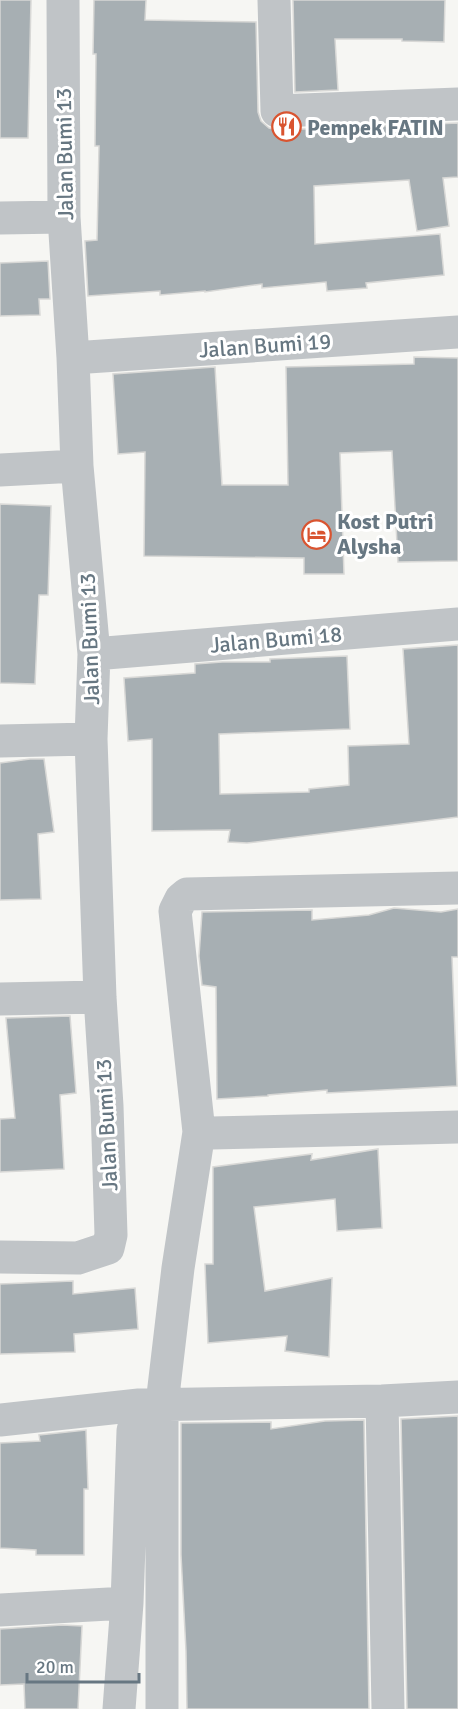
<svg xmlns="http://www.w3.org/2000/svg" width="458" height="1709" font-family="Signika,sans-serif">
  <rect width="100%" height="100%" fill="#f6f6f3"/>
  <!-- building -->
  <path fill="#a7afb3" stroke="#d8d8d6" stroke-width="1.5" d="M0,0H31L28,138H0Z
    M94,0H146L145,20L256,22L258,112L261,121L269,128L278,130L458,123V177L443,178L449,226L417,231L409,180L314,186L315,244L440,234L444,275L366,283L367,288L327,291L326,282L262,288V284L205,292V291L160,295V291L88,296L85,241L97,240L99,146H95L96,54H93Z
    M293,0H445L444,42L402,41V39H335L338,90L295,92Z
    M48,261L50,299H39L40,315L0,316V263Z
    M414,357L458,358V561L398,562L392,451L340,453L344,574H304V558L144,556L145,452L118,454L113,374L215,367L222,485H288L286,367L414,364Z
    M0,504L51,506L48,595H39L35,684L0,683Z
    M458,645V817L247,843L228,842L230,830L152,831V739L128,741L124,678L195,673V664L222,662H270V659L347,656L350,729L219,734L220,794L309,792V789L349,785L348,746L409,744L403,649Z
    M30,759H44L54,832L38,834L41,899L0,900V763Z
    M394,908L441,912L458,909V957H452L457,1086L327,1093V1090L268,1095V1096L217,1099L216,987L202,985L199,956L202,912L312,910V920L369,915Z
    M70,1016L76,1093L60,1095L64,1169L0,1172V1119L15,1118L6,1018Z
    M378,1149L382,1228L337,1231L335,1199L254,1207L265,1291L332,1278L329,1357L285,1351L287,1336L208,1343L205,1264H213V1167L312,1154L311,1160Z
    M73,1281V1294L135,1288L138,1329L74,1334L75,1352L0,1354V1284Z
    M458,1416V1709H407L401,1419Z
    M364,1420L369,1709H187L186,1651L181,1555V1423L271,1422V1429L325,1421Z
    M86,1430L88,1489H84V1555H36V1550L0,1548V1443L40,1441L39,1435Z
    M62,1625L82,1626L78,1709H25L24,1684L0,1685V1629Z"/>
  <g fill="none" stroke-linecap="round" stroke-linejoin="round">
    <!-- minor -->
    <path stroke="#c0c4c7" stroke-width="33" d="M274,0L277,111L458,104
      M0,218L64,217
      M73,358L458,332
      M0,470L77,466
      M94,654L458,624
      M0,741L91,739
      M0,999L100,997
      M199,1132L175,911L181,899L187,894L458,888
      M0,1257L78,1258L108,1248L111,1235L107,1106L100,997L91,739L94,654L77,466L73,358L64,217L63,0
      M382,1401L388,1709
      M0,1420L139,1405L382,1401L458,1397
      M0,1610L127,1603
      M119,1709L127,1603L133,1431L139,1405
      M162,1709V1404L178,1268L199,1132L211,1133L458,1127"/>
  </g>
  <!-- icons -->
  <defs>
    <symbol id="restaurant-ring" viewBox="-11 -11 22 22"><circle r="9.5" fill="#fff" stroke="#d95430" stroke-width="1.5"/><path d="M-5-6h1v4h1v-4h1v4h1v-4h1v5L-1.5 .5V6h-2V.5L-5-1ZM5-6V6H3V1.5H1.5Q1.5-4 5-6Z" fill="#d95430"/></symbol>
    <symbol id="hotel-ring" viewBox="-11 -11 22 22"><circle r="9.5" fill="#fff" stroke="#d95430" stroke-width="1.5"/><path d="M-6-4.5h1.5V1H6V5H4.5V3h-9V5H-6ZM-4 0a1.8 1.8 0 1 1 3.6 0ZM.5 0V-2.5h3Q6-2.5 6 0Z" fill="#d95430"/></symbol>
  </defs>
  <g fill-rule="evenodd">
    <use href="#restaurant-ring" x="270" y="110" width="33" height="33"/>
    <use href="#hotel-ring" x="300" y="518" width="33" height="33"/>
  </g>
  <g text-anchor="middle" stroke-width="6" stroke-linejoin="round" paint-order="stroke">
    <!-- poi labels -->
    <g font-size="22" font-weight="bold" fill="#677782" stroke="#fff" text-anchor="start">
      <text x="307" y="135">Pempek FATIN</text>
      <text x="337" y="529">Kost Putri<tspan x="337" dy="25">Alysha</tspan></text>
    </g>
    <!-- street labels -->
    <g font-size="22" fill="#677782" stroke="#fff">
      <text transform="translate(64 154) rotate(-91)" y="8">Jalan Bumi 13</text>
      <text transform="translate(265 345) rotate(-4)" y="8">Jalan Bumi 19</text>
      <text transform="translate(89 639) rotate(-92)" y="8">Jalan Bumi 13</text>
      <text transform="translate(276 639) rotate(-5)" y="8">Jalan Bumi 18</text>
      <text transform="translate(106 1125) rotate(-93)" y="8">Jalan Bumi 13</text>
    </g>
  </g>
  <!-- scale -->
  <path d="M27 1673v9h112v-9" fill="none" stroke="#677782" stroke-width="3"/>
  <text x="36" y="1673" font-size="18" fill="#677782" stroke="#ffffff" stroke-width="4.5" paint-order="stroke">20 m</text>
</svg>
